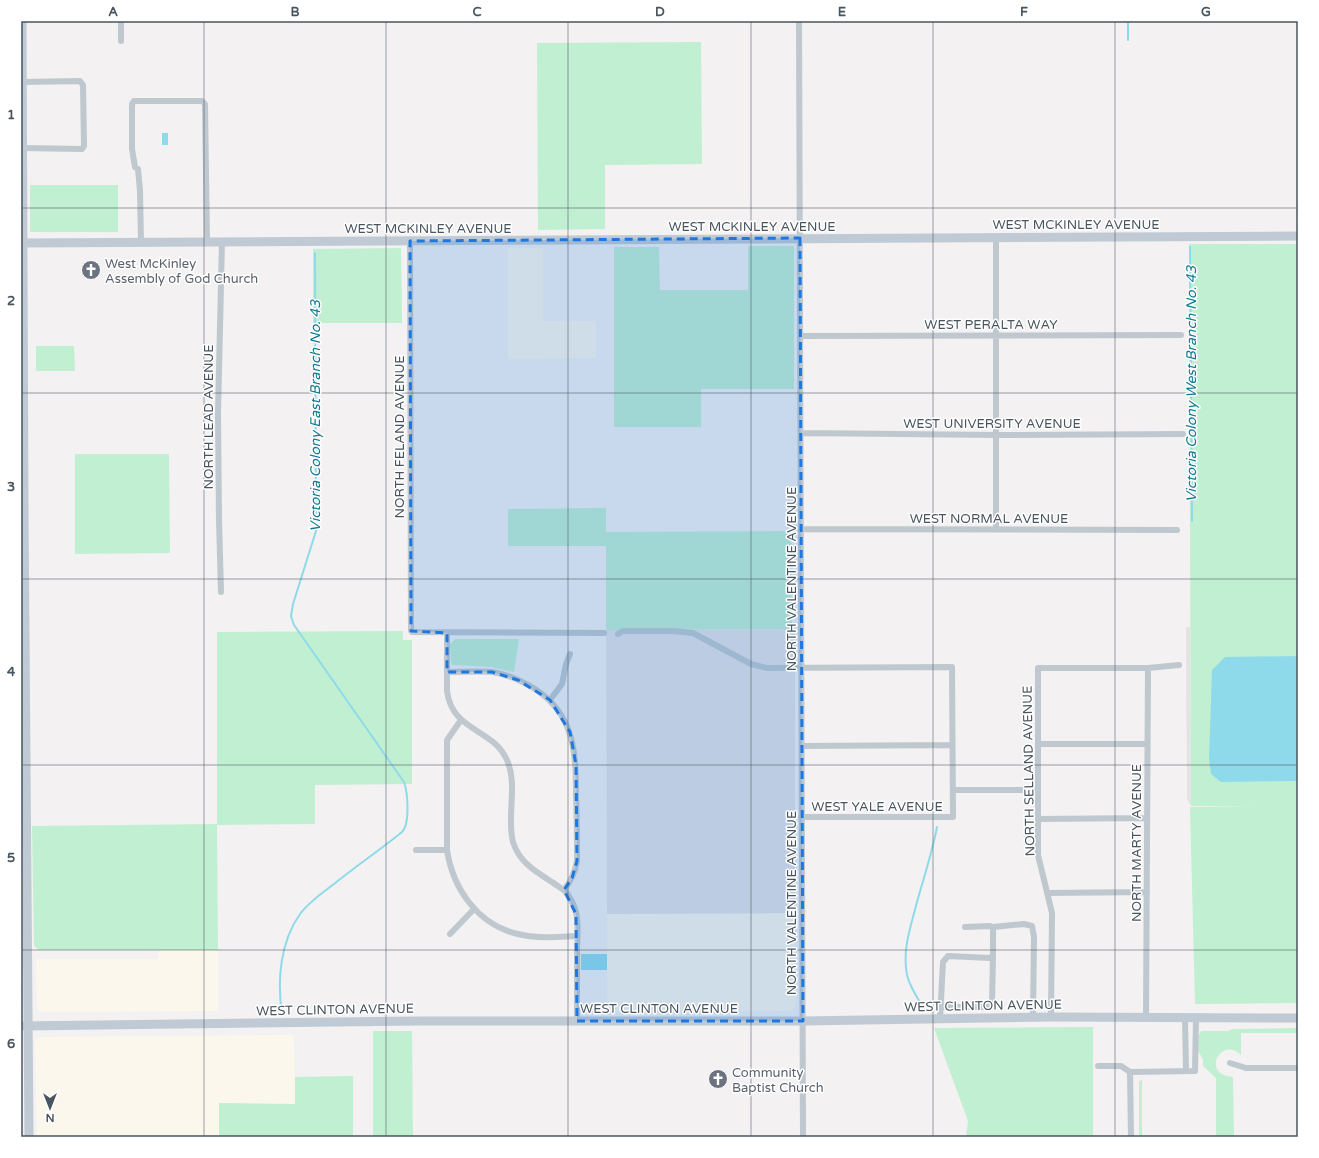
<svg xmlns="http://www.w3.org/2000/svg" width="1319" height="1158" font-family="'Varela Round',sans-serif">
  <rect width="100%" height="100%" fill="#f3f1f1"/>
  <!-- commercial -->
  <path fill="#fcf7ec" d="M508,248H543V321H596V358L508,359Z
    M795,913L796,1004L793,1009L789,1011L607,1012V914Z
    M159,950H218V1011L41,1012L37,1010L36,959H158Z
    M294,1035L295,1104L219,1103V1137H37L35,1041L39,1037Z"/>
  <!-- education -->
  <path fill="#e4e2e3" d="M1186,627H1190L1191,806L1187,799Z
    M795,629V913L607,914L606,630Z"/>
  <!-- green -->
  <path fill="#c1efd2" d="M701,42L702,164L605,165V229L538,230L537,43Z
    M30,185H118V232H30Z
    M1189,244H1298V1003L1195,1004L1190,807L1256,806H1191Z
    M748,246H794V389H701V427H614V247H659L660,290H748Z
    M401,248L402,323H313V249Z
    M36,346H74L75,371H36Z
    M75,454H169L170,553L75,554Z
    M606,508V532L791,531L792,629L606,630V546H508V509Z
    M403,631V640H412V784L315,785V824L217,825L218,950H38L34,945L32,826L217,824V632Z
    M455,639H519L514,672L491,667L452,665L451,662L450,644Z
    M1093,1027V1137H966L968,1121L934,1028Z
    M1298,1028V1033H1241V1055C1221,1035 1200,1075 1233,1077L1234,1137H1216V1078L1203,1066V1059L1198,1051V1036L1201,1031H1228L1233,1029Z
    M373,1031H412L413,1137H373Z
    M353,1076V1137H219V1103L295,1104V1077Z
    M1142,1079V1137L1139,1134V1082Z"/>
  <!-- water -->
  <path fill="#8fdaea" d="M162,133H168V145H162Z
    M1298,656V781L1221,782L1211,774L1209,758L1212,670L1225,657Z
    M581,954H607V970H581Z"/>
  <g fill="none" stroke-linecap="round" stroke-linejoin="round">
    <!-- stream -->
    <path stroke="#8fdaea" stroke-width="2" d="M1128,21V40
      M1190,247L1192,521
      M925,1010C918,999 910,988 907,975C902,949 911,926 917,902C924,877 932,853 937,827
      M282,1014C277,981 280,942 300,914C309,902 322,893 334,884C356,866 380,850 402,832C410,824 408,793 404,782L294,625L291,616L293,604L316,531L315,253"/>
    <!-- minor -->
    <path stroke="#bfc8cf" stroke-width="6" d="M121,21V41
      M799,21L803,1137
      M22,148L82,149L84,146L83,85L80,81L22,82
      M410,241L411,631L412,632L604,633
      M141,242L140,191L138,169L135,167L132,149V104L134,101H202L205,104L207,241
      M801,336L1181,335
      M801,433L996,435L1183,434
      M801,529L1177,530
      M996,529V238
      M221,592L219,520L218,413L222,241
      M447,633V691C452,731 491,728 506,758C519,784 506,815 513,842C519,862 536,872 552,882C556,885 561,888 565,891C570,897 574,905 576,912C579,925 577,939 577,952C577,975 577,998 577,1021
      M618,634L623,631H672L693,633L751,664L767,668L952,667L953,817H801
      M447,672C462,672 477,671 492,672C507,674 522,681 535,689C575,715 576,753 576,797C577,818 577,840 577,861C575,873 571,881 564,890
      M550,700L562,684L566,664L570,654
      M461,720L447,740V850C453,889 478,925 518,934C537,939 558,937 577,936
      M1038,744H1147
      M802,746L952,745
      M953,790H1038
      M1038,819L1147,818
      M416,850H447
      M1047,893L1147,892
      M993,927L1024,924L1032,926L1034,937L1033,1018
      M450,934L474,909
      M941,1007H985L992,1004L993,955
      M1051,1017L1052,913L1038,855V668H1148L1179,665
      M1146,1017L1148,668
      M1185,1018L1186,1071
      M940,1019L943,962L948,956L990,958L993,955V927L990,926L965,927
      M1230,1063L1246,1068H1298
      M1098,1066H1121L1130,1072L1195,1071L1196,1018
      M1130,1072L1131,1137"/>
    <!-- secondary -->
    <path stroke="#bfcad4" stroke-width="9" d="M22,21L24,513L29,1137
      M21,243L1298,236
      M21,1026L420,1021H803L1051,1017L1298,1018"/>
  </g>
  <!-- marked area -->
  <path fill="#1e78e0" fill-opacity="0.2" stroke="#1e78e0" stroke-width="3" stroke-dasharray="8 5" stroke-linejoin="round" d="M800,238L803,1021H577L576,914L564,890L572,878L577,861L576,765L570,732L550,700L518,680L492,672H447V633L411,631L410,241Z"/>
  <!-- grid -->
  <path fill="none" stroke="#49555e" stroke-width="1" stroke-opacity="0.55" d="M204,21V1137M386,21V1137M568,21V1137M751,21V1137M933,21V1137M1115,21V1137M21,208H1298M21,393H1298M21,579H1298M21,765H1298M21,950H1298"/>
  <!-- icons -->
  <defs>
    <symbol id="church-disc" viewBox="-11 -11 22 22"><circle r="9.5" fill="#6b7280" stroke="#fff"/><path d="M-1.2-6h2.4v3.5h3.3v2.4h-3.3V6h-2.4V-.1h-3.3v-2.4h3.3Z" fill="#fff"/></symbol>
  </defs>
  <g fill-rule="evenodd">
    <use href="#church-disc" x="80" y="259" width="22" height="22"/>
    <use href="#church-disc" x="707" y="1068" width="22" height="22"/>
  </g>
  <g text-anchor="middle" stroke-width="3" stroke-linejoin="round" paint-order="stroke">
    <!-- street labels -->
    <g font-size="13" fill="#49555e" stroke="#fff">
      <text x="1076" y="229">WEST MCKINLEY AVENUE</text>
      <text x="752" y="231">WEST MCKINLEY AVENUE</text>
      <text x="428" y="233">WEST MCKINLEY AVENUE</text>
      <text x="991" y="329">WEST PERALTA WAY</text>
      <text transform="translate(208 417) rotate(-90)" y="5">NORTH LEAD AVENUE</text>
      <text x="992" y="428">WEST UNIVERSITY AVENUE</text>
      <text transform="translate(399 437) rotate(-90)" y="5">NORTH FELAND AVENUE</text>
      <text x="989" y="523">WEST NORMAL AVENUE</text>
      <text transform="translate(791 579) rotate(-90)" y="5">NORTH VALENTINE AVENUE</text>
      <text transform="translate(1028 771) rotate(-91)" y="5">NORTH SELLAND AVENUE</text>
      <text x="877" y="811">WEST YALE AVENUE</text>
      <text transform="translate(1136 843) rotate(-90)" y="5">NORTH MARTY AVENUE</text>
      <text transform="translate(791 903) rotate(-90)" y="5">NORTH VALENTINE AVENUE</text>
      <text transform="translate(983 1005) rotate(-1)" y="5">WEST CLINTON AVENUE</text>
      <text x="659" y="1013">WEST CLINTON AVENUE</text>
      <text transform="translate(335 1009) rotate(-1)" y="5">WEST CLINTON AVENUE</text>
    </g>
    <!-- worship labels -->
    <g font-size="13" fill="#5b616d" stroke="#fff" text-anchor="start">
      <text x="105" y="268">West McKinley<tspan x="105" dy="15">Assembly of God Church</tspan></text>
      <text x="732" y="1077">Community<tspan x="732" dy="15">Baptist Church</tspan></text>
    </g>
    <!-- water labels -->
    <g font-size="14" font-style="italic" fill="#107b93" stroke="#fff">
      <text transform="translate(1191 384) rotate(-90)" y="5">Victoria Colony West Branch No. 43</text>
      <text transform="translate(315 416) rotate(-90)" y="5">Victoria Colony East Branch No. 43</text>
    </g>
  </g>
  <!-- border -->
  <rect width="1319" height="1158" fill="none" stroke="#ffffff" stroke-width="44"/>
  <!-- north arrow -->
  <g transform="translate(50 1108) rotate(180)" stroke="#ffffff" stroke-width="3" paint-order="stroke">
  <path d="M0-3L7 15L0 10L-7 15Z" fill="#49555e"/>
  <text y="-6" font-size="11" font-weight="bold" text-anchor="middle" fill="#49555e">N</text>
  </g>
  <rect x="22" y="22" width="1275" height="1114" fill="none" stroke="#49555e" stroke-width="1.5"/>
  <g font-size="13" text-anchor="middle" font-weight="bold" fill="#49555e">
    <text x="113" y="16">A</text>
    <text x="295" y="16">B</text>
    <text x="477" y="16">C</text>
    <text x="660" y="16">D</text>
    <text x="842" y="16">E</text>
    <text x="1024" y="16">F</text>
    <text x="1206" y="16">G</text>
    <text x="11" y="119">1</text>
    <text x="11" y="305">2</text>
    <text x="11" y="491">3</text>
    <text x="11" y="676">4</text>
    <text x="11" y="862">5</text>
    <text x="11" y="1048">6</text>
  </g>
</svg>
